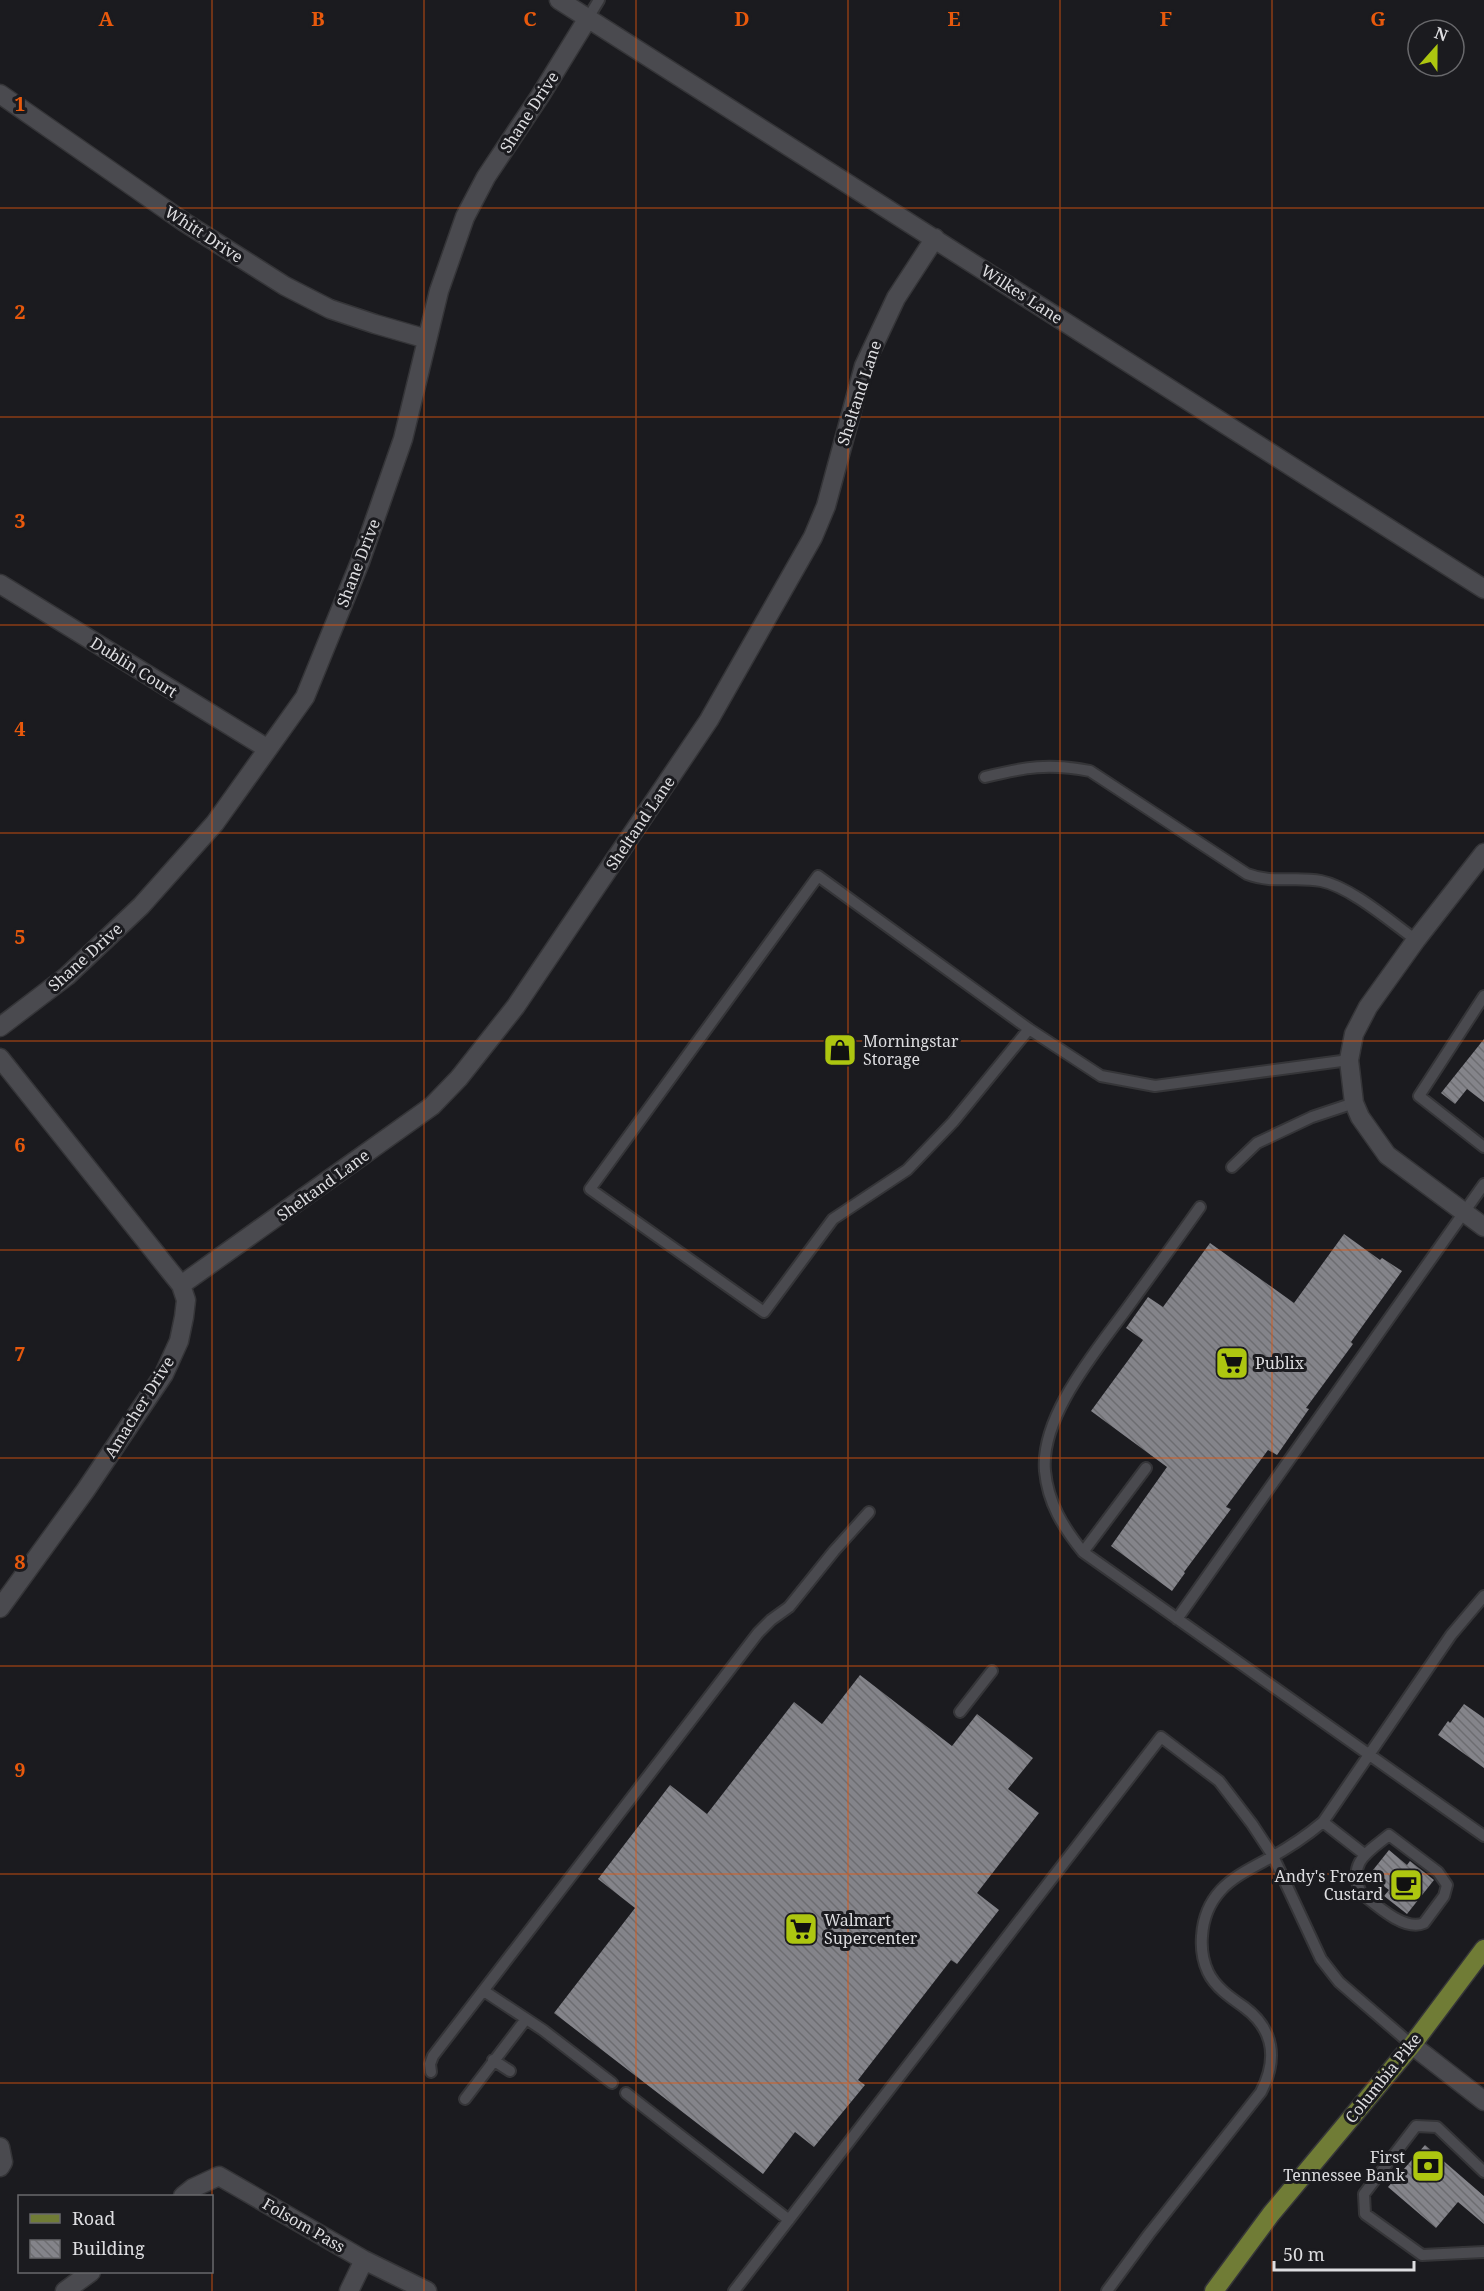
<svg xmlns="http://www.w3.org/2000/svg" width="1484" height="2291" font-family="'Noto Serif',serif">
  <defs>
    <pattern id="building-back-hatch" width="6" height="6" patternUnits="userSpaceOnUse" patternTransform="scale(1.5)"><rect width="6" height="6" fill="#84848a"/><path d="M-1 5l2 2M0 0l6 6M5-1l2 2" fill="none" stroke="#6d6d71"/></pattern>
  </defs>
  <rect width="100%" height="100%" fill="#1b1b1f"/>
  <!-- building -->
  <path fill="url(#building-back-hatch)" d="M1484,1039V1102L1467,1089L1455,1104L1441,1093Z
    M1344,1234L1380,1260L1382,1258L1402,1271L1351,1342L1353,1344L1306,1408L1309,1409L1277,1455L1268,1450L1226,1507L1231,1509L1184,1572L1185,1573L1172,1591L1111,1546L1167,1467L1091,1411L1143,1340L1126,1328L1148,1297L1163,1307L1210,1243L1294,1303Z
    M860,1675L952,1746L977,1714L1033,1758L1008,1789L1039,1813L977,1893L999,1910L957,1964L951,1960L858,2080L865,2085L814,2147L795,2132L763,2174L554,2013L635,1908L598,1879L670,1785L707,1814L794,1702L822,1724Z
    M1464,1704L1484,1718V1768L1438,1735L1448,1721L1450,1723Z
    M1389,1850L1407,1865L1410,1861L1434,1880L1407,1914L1384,1896L1389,1890L1369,1875Z
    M1425,2145L1484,2196V2224L1458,2202L1436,2228L1388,2187Z"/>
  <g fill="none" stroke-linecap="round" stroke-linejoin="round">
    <defs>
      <path id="service" d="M588,18L599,0
        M985,777C1025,767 1049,763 1090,771L1247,874C1273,884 1295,876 1321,881C1351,887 1391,922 1416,940
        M1484,996L1419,1096L1484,1147
        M1029,1029L953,1122L907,1170L833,1219L764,1312L590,1189L818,876L1029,1029L1101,1076L1155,1086L1349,1060
        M1232,1167L1257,1143L1312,1117L1354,1103
        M1200,1207C1176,1241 1152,1274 1128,1307C1097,1350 1040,1416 1045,1471C1048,1503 1063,1527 1083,1552L1484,1836
        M1083,1552L1146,1468
        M1177,1619L1484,1184
        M960,1712L992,1671
        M1323,1822L1364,1854
        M1389,1835L1438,1872L1447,1885L1444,1896L1424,1923C1405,1932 1376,1905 1361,1893C1347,1862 1368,1852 1389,1835Z
        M484,1991L543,2030L612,2083
        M493,2060L510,2071
        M431,2072L430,2064L433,2056L758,1633L771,1620L789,1607L834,1551L869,1512
        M626,2093L789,2220
        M465,2099L526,2019
        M1484,2172L1437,2127L1416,2126L1364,2194L1365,2214L1422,2255L1484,2252
        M734,2291L1161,1737L1219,1781L1252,1824L1273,1856L1321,1959L1339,1982L1412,2045
        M1107,2291L1149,2234L1261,2092C1278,2059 1274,2029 1244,2007C1231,1998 1215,1987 1208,1972C1203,1961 1201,1948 1202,1936C1203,1920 1209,1903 1221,1890C1233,1877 1250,1869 1266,1860C1287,1849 1305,1837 1323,1822L1451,1635L1484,1596"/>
      <path id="minor" d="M559,0L1484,589
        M0,94L184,222L285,286L330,309L375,324L427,339
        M0,584L268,749
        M1484,853L1416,940L1368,1007L1354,1034L1349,1060L1354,1103L1360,1117L1387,1155L1484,1227
        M0,1027L67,976L141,906L215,823L305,697L360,562L403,439L439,291L465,217L486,177L540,96L588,18
        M0,1058L181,1285L186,1300L184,1317L179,1341L164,1374L85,1491L0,1608
        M181,1285L432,1106L459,1078L516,1006L709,720L813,537L826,506L864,366L896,298L935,238
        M1412,2045L1484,2101
        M0,2147L3,2162L0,2167
        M183,2196L193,2188L219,2176L364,2260L427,2291
        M65,2291L91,2272
        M349,2291L364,2260"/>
      <path id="primary" d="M1214,2291L1271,2214L1412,2045L1484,1949"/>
    </defs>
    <!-- service casing -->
    <use href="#service" stroke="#353538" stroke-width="14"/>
    <!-- minor casing -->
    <use href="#minor" stroke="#353538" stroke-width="21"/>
    <!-- primary casing -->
    <use href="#primary" stroke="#353538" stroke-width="21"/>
    <!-- service -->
    <use href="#service" stroke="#4a4a4f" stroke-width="10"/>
    <!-- minor -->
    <use href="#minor" stroke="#4a4a4f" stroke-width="18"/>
    <!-- primary -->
    <use href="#primary" stroke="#707c36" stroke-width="18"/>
  </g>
  <!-- grid -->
  <path fill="none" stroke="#e8590c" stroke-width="1.5" stroke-opacity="0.55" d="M212,0V2291M424,0V2291M636,0V2291M848,0V2291M1060,0V2291M1272,0V2291M0,208H1484M0,417H1484M0,625H1484M0,833H1484M0,1041H1484M0,1250H1484M0,1458H1484M0,1666H1484M0,1874H1484M0,2083H1484"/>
  <!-- icons -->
  <defs>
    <symbol id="shop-square" viewBox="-11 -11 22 22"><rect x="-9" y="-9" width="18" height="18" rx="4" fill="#adc610" stroke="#1b1b1f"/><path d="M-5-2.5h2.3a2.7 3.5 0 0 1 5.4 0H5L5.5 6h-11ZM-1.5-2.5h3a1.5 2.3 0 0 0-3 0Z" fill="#111"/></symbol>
    <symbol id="supermarket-square" viewBox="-11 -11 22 22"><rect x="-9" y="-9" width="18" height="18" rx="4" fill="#adc610" stroke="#1b1b1f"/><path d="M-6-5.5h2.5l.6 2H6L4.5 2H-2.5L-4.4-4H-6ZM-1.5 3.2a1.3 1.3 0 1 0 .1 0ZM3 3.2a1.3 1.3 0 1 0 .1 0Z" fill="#111"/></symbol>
    <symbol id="cafe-square" viewBox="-11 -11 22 22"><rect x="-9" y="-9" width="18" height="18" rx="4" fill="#adc610" stroke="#1b1b1f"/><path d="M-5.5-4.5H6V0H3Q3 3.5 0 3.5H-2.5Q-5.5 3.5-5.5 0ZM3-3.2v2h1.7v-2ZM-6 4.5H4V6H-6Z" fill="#111"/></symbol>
    <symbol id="bank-square" viewBox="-11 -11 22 22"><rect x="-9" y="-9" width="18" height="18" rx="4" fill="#adc610" stroke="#1b1b1f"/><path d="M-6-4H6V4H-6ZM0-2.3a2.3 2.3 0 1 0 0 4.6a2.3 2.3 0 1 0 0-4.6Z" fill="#111"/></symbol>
  </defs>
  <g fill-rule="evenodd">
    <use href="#shop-square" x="821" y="1031" width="38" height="38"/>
    <use href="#supermarket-square" x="1213" y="1344" width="38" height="38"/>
    <use href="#cafe-square" x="1387" y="1866" width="38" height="38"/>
    <use href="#supermarket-square" x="782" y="1910" width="38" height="38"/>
    <use href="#bank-square" x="1409" y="2147" width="38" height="38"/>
  </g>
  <g text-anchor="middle" stroke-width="6" stroke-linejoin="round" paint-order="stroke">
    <!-- street labels -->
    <g font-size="16" fill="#dddde0" stroke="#1b1b1f">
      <text transform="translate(529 112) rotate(-57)" y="6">Shane Drive</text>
      <text transform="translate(204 234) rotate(33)" y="6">Whitt Drive</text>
      <text transform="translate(1022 294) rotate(33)" y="6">Wilkes Lane</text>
      <text transform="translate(859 393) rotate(-72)" y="6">Sheltand Lane</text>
      <text transform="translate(358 563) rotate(-69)" y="6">Shane Drive</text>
      <text transform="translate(134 667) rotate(32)" y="6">Dublin Court</text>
      <text transform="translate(640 823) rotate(-56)" y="6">Sheltand Lane</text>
      <text transform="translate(85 957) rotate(-42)" y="6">Shane Drive</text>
      <text transform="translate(323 1185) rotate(-36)" y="6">Sheltand Lane</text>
      <text transform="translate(139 1407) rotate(-58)" y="6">Amacher Drive</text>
      <text transform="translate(1383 2078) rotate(-51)" y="6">Columbia Pike</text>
      <text transform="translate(304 2225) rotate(30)" y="6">Folsom Pass</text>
    </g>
    <!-- poi labels -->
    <g font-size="16" fill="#dddde0" stroke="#1b1b1f" text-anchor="start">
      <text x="863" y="1047">Morningstar<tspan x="863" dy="18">Storage</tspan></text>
      <text x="1255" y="1369">Publix</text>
      <text x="1383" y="1882" text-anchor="end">Andy's Frozen<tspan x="1383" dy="18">Custard</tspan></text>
      <text x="824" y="1926">Walmart<tspan x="824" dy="18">Supercenter</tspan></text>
      <text x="1405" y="2163" text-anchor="end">First<tspan x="1405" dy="18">Tennessee Bank</tspan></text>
    </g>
  </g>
  <g font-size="20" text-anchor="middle" font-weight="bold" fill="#e8590c" stroke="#1b1b1f" stroke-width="6" stroke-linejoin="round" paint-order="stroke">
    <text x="106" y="26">A</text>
    <text x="318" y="26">B</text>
    <text x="530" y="26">C</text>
    <text x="742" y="26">D</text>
    <text x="954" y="26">E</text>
    <text x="1166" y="26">F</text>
    <text x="1378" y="26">G</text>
    <text x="20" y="111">1</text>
    <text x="20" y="319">2</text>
    <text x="20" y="528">3</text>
    <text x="20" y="736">4</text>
    <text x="20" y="944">5</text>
    <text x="20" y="1152">6</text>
    <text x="20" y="1361">7</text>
    <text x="20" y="1569">8</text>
    <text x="20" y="1777">9</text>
  </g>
  <!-- legend -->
  <rect x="18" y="2195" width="195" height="78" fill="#1b1b1f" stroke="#69696c" stroke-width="1.5"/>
  <rect x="30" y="2214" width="30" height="9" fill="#707c36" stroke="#69696c" stroke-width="1.5"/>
  <text x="72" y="2225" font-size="18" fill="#dddde0">Road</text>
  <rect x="30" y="2240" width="30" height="18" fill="url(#building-back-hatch)" stroke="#69696c" stroke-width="1.5"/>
  <text x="72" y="2255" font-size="18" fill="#dddde0">Building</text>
  <!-- north arrow -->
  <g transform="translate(1436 48) rotate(21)"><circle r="28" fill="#1b1b1f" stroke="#69696c" stroke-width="1.5"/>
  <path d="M0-4.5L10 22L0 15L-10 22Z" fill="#adc610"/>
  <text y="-9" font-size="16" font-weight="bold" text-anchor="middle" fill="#dddde0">N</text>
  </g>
  <!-- scale -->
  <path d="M1274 2261v9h140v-9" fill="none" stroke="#dddde0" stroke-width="3"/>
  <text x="1283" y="2261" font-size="18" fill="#dddde0" stroke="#1b1b1f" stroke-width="4.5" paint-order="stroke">50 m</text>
</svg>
